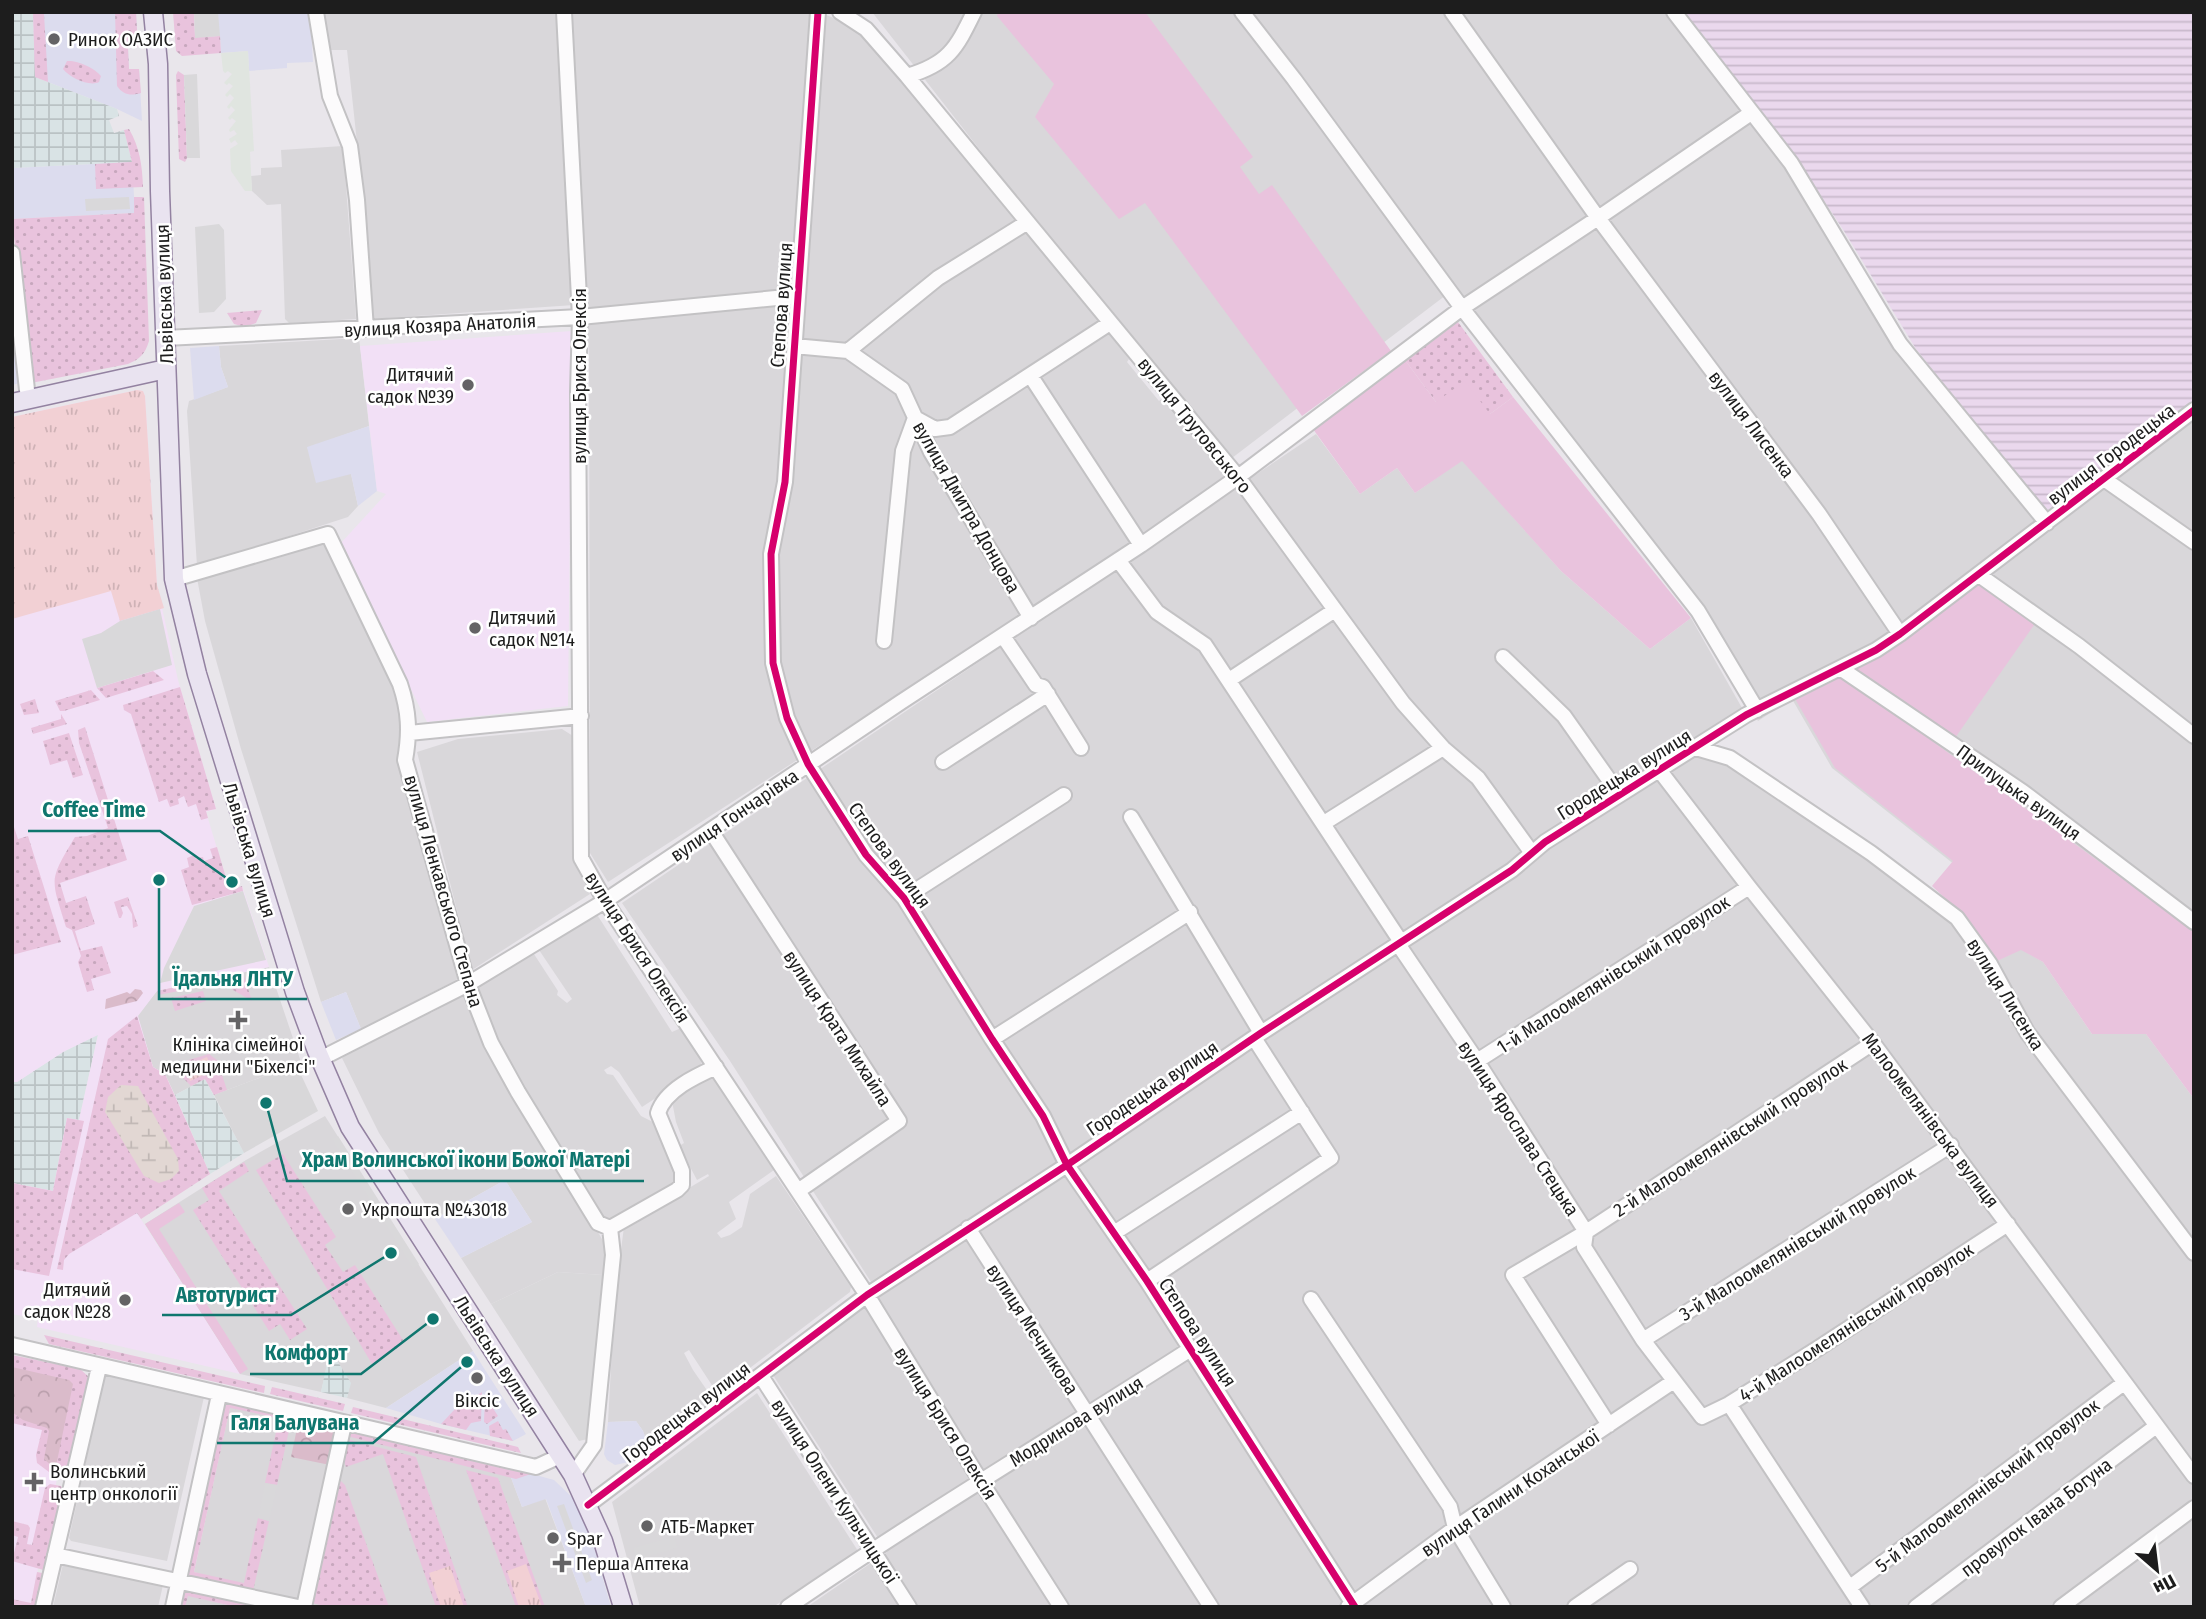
<svg xmlns="http://www.w3.org/2000/svg" width="2206" height="1619" font-family="'Fira Sans Condensed',sans-serif">
  <defs>
    <pattern id="industrial-grid" width="8" height="8" patternUnits="userSpaceOnUse" patternTransform="scale(1.75)"><rect width="8" height="8" fill="#d9e3e5"/><path d="M0 4h8M4 0v8" fill="none" stroke="#bac2c4"/></pattern>
    <pattern id="farmland-rules" width="6" height="5" patternUnits="userSpaceOnUse" patternTransform="scale(1.75)"><rect width="6" height="5" fill="#ead8ed"/><path d="M0 2.5h6" fill="none" stroke="#c8b9cb"/></pattern>
    <pattern id="grass-dots" width="8" height="8" patternUnits="userSpaceOnUse" patternTransform="scale(1.75)"><rect width="8" height="8" fill="#e9c3dd"/><path d="M2 2h.1M6 6h.1" fill="none" stroke="#c7a7bd" stroke-width="1.8" stroke-linecap="round"/></pattern>
    <pattern id="forest-crowns" width="20" height="18" patternUnits="userSpaceOnUse" patternTransform="scale(1.75)"><rect width="20" height="18" fill="#dabbca"/><path d="M2 6a3 3 0 1 1 6 0M12 15a3 3 0 1 1 6 0" fill="none" stroke="#bba0ad"/></pattern>
    <pattern id="wetland-marsh" width="20" height="14" patternUnits="userSpaceOnUse" patternTransform="scale(1.75)"><rect width="20" height="14" fill="#e2d7d3"/><path d="M1 5h8M5 5V1M11 12h8M15 12V8" fill="none" stroke="#c1b8b5"/></pattern>
    <pattern id="park-tufts" width="24" height="20" patternUnits="userSpaceOnUse" patternTransform="scale(1.75)"><rect width="24" height="20" fill="#f2d0d4"/><path d="M3 7l-1-3M5 7V3M7 7l1-3M15 17l-1-3M17 17v-4M19 17l1-3" fill="none" stroke="#cfb2b6"/></pattern>
  </defs>
  <rect width="100%" height="100%" fill="#e9e6eb"/>
  <!-- residential -->
  <path fill="#d9d7da" d="M321,12H819L836,19L863,34L888,61L1109,333L1129,359L1127,362L1159,401L1164,397L1225,475L1222,481L1022,615L608,882L590,853L589,304L372,319L363,198L347,50H327Z
    M872,12H1665L1770,145L1896,341L2045,532L2194,419V996L2097,977L1832,768L1792,699L1758,721L1692,604L1450,292L1232,458L1045,233Z
    M343,146L356,319L289,323L285,319L281,204L267,205L252,191L251,176L261,175V168L282,167L281,150Z
    M359,338L369,426L307,448L351,474L358,506L348,517L197,566L187,411L189,401L228,387L221,367L219,346Z
    M1316,434L1360,494L1397,468L1415,493L1462,460L1561,571L1650,649L1691,618L1746,715L1697,747L1730,758L1957,918L1990,964L2021,949L2043,962L2092,1034H2146L2194,1099V1607H807L887,1552L773,1375L880,1296L730,1061L622,903Z
    M323,542L328,545L396,688L403,710L402,749L399,751L457,964L458,979L361,1029L346,992L321,1002L241,749L205,621L197,578Z
    M562,729L573,736L574,863L590,894L472,970L417,752L458,739Z
    M596,913L672,1032L681,1028L703,1060L697,1071L642,1107L619,1072L611,1066L604,1070L607,1074L613,1075L641,1116L655,1123L679,1172L676,1183L607,1223L510,1067L476,986L496,975L532,951L558,991L557,995L567,1003L572,999L537,947Z
    M269,967L301,1062L214,1095L205,1079L175,1095L165,1074L153,1067L137,1016L157,991Z
    M465,994L603,1241L606,1249L603,1275L558,1272L491,1304L461,1258L532,1222L505,1180L435,1219L379,1133L364,1103L342,1058L355,1048L429,1011L431,1013Z
    M713,1074L774,1170L729,1202L736,1219L717,1233L721,1238L730,1235L742,1227L750,1194L776,1176L851,1287L850,1292L717,1393L689,1350L684,1353L693,1370L713,1399L648,1446L643,1431L636,1421L608,1422L615,1295L624,1227L709,1176L708,1174L697,1180L679,1146L684,1143L676,1122L672,1101L674,1096Z
    M325,1116L473,1351L386,1408L347,1398L350,1383L331,1350L321,1392L240,1374L145,1224L246,1160Z
    M105,1375L204,1397L167,1561L71,1541L69,1538Z
    M757,1393L858,1551L773,1607H640L612,1502Z
    M230,1407L279,1418L280,1415L338,1427L300,1601L242,1588L194,1572Z
    M348,1432L507,1467L522,1507L545,1498L586,1607H309Z
    M63,1564L163,1585L158,1607H53Z
    M187,1595L236,1607H185Z"/>
  <!-- commercial -->
  <path fill="#dcdcee" d="M33,12H136L138,47L128,48L129,69H139L142,121L117,109L35,77Z
    M194,12H310L313,62L287,63V68L249,71L248,51L221,53L220,36Z
    M132,162L135,213L12,219V168Z
    M12,335H15L20,383L12,385Z
    M219,346L221,367L228,387L194,400L190,348Z
    M369,426L377,491L358,506L351,474L316,483L307,447Z
    M346,992L361,1029L336,1040L321,1002Z
    M505,1180L532,1222L461,1258L435,1219Z
    M473,1351L526,1434L513,1441L441,1424L386,1408Z
    M636,1421L643,1431L649,1448L646,1452L633,1461L615,1465L607,1460L604,1454L608,1422Z
    M507,1467L554,1480L573,1498L593,1544L611,1607H586L546,1499L522,1507Z"/>
  <!-- industrial -->
  <path fill="url(#industrial-grid)" d="M12,12H33L35,77L117,109L119,116L109,120L114,133L124,130L132,162L12,168Z
    M98,1034L79,1120L67,1118L53,1191L12,1183V1082H17L63,1052Z
    M205,1079L244,1153L210,1174L175,1095Z
    M330,1349L351,1383L347,1398L321,1392Z"/>
  <!-- education -->
  <path fill="#f2e0f6" d="M572,331L568,706L427,722L340,544L386,494L377,491L360,346Z
    M137,390L143,391L145,396L157,585L178,680L216,809L206,812L229,888L232,890L242,886L269,967L157,991L138,1016L153,1067L165,1074L207,1169L137,1213L240,1374L37,1327L38,1319L12,1314V1183L53,1191L67,1118L79,1120L98,1035L63,1052L17,1082H12V417Z
    M12,1361L79,1374L30,1607H12Z"/>
  <!-- religious -->
  <path fill="#d8d7d9" d="M296,1064L318,1111L244,1153L214,1095Z"/>
  <!-- farmland -->
  <path fill="url(#farmland-rules)" d="M1682,12H2194V402L2048,514L1916,349L1844,231L1799,163Z"/>
  <!-- grass -->
  <path fill="url(#grass-dots)" d="M33,12H49L44,14L48,82L35,77Z
    M115,12H136L138,47L128,48L129,69H139L141,93C131,96 123,95 117,86Z
    M173,12H194L195,37L220,36L221,53L182,56L176,51Z
    M67,61C77,60 95,68 101,76L99,82C90,87 70,78 63,69Z
    M178,71L184,75L187,158L185,162L179,159L176,75Z
    M129,129C140,148 142,165 143,187L96,189L95,164L132,162L124,130Z
    M134,197H144L149,341C145,354 140,359 128,364L31,383L12,219L134,213Z
    M262,310L256,323L245,327L234,324L227,313Z
    M1458,322L1513,397L1490,414L1436,402L1405,360Z
    M153,671L164,680L106,698L97,688Z
    M180,687L216,809L206,811L208,818L201,820L196,804L188,807L184,796L178,799L179,804L170,807L167,799L159,802L131,714L124,710L123,705Z
    M91,690L100,700L64,711H60L55,701Z
    M35,699L39,713L24,715L20,704Z
    M61,714L67,724L33,734L31,728L61,719Z
    M85,727L127,860L60,883L66,903L86,896L95,924L75,931L81,951L102,946L111,973L91,979L94,990L87,992L78,962L81,956L72,930L66,927C51,878 48,882 75,837L87,836L108,828L79,743L78,730Z
    M69,733L83,775L73,778L67,760L50,765L43,741Z
    M12,821L18,839L28,836L61,942L12,955Z
    M217,847L229,888L232,890L242,886L243,891L192,905L181,870L189,867L187,858L194,855L196,859L203,857L204,861L213,858L210,849Z
    M128,897L138,926L133,928L132,914L127,906L121,907L123,913L121,918H119L114,902Z
    M243,973L252,1001L221,983L158,995L157,991Z
    M203,991L206,1001L175,1011L171,998Z
    M137,1016L153,1067L165,1074L210,1174L141,1219L137,1213L69,1254L64,1260L63,1270L57,1269L108,1039Z
    M209,1054L217,1060L227,1090L214,1095L205,1079L191,1086L175,1070L178,1063Z
    M67,1118L84,1121L49,1276L12,1269V1183L53,1191Z
    M283,1154L336,1237L325,1245L343,1272L355,1265L403,1340L401,1346L372,1364L256,1170Z
    M244,1162L249,1171L219,1191L307,1329L290,1340L280,1324L269,1331L193,1210L209,1200L202,1188Z
    M44,1335L265,1386L264,1393L49,1344Z
    M12,1355L80,1369L90,1378L70,1470L63,1476L53,1475L37,1463L36,1455L42,1430L12,1423Z
    M272,1387L345,1404L343,1411L270,1394Z
    M482,1392L481,1421L471,1423L466,1430L441,1424L455,1409Z
    M485,1396L498,1416L487,1424L484,1422Z
    M222,1402L292,1417L277,1485L265,1483L279,1418L230,1408L194,1572L244,1583L258,1518L269,1521L253,1591L184,1576Z
    M353,1407L518,1447L521,1453L351,1413Z
    M498,1421L503,1430L506,1429L513,1441L490,1436L489,1426Z
    M348,1432L531,1474L516,1479L347,1436Z
    M346,1439L416,1457L468,1607H436L383,1454L346,1467L342,1456Z
    M466,1470L498,1478L545,1607H516Z
    M339,1479L345,1485L389,1607H330L311,1603Z
    M50,1484L61,1486L64,1493L47,1571L12,1561L18,1537L12,1535V1521L28,1525L30,1528L27,1544L32,1545L45,1488Z
    M37,1572L47,1574L39,1607H12V1599L31,1603Z
    M182,1586L274,1607H236L188,1596L185,1607H178Z"/>
  <!-- forest -->
  <path fill="url(#forest-crowns)" d="M135,989L141,990L143,993L137,1001L105,1009L106,999L127,992L130,994Z
    M12,1367L69,1380L73,1384L56,1466L53,1467L44,1459L49,1431L47,1428L23,1420L12,1412Z
    M299,1419L338,1427L330,1465L291,1457Z"/>
  <!-- wetland -->
  <path fill="url(#wetland-marsh)" d="M121,1085L138,1086L178,1159L179,1171L171,1179L159,1183L144,1176L105,1112L108,1097Z"/>
  <!-- park -->
  <path fill="url(#park-tufts)" d="M137,390L143,391L145,396L157,585L164,608L120,621L111,591L12,619V417Z
    M207,1057L213,1071L190,1081L184,1067Z
    M526,1564L542,1607H519L507,1571Z
    M450,1566L464,1607H441L429,1573Z"/>
  <!-- garden -->
  <path fill="#e9c3dd" d="M998,12H1145L1253,157L1240,167L1259,194L1272,185L1391,351L1302,416L1145,203L1119,219L1035,117L1054,84L997,16Z
    M1405,360L1436,402L1465,381L1490,414L1513,397L1691,618L1650,649L1561,571L1462,461L1415,493L1397,468L1360,494L1313,429Z
    M1978,584L2034,625L1955,738L1850,669L1904,639Z
    M1839,674L2194,930V1099L2146,1034H2092L2043,962L2021,950L1997,961L1963,915L1932,886L1953,861L1835,768L1794,697Z
    M179,1203L185,1212L159,1229L248,1369L240,1374L145,1224Z"/>
  <!-- parking -->
  <path fill="#d9d8da" d="M194,12H218L220,36L195,38Z
    M197,74L200,158H187L184,75Z
    M129,197L130,209L86,211L85,199Z
    M219,224L224,230L226,299L214,312L199,313L195,227Z
    M160,609L172,665L97,688L82,639L101,633L120,621Z
    M243,891L266,960L160,983L164,968L194,906Z
    M338,1136L419,1264L413,1268L332,1139Z
    M558,1272L603,1275L593,1427L588,1439L579,1441L491,1304Z
    M265,1483L277,1485L269,1521L258,1518Z
    M564,1504L592,1580L586,1583L557,1506Z
    M674,1537L677,1548L636,1560L633,1548Z"/>
  <!-- plaza -->
  <path fill="#e0e5e0" d="M248,51L254,151L250,152L252,191H245L231,171L230,149L238,144L235,140L231,143L229,139L237,134L234,130L230,132L229,130L236,121L232,118L230,120L228,118L235,110L231,106L229,109L227,107L234,98L230,94L227,97L225,95L233,86L229,83L227,85L224,83L232,74L228,71L225,73L223,71L221,53Z"/>
  <g fill="none" stroke-linecap="round" stroke-linejoin="round">
    <defs>
      <path id="minor" d="M316,12L330,96L350,146L357,200L366,329
        M564,12L580,317L578,392L581,858L605,901L867,1295L980,1480L1061,1607
        M818,12L785,482L771,554L773,663L787,718L808,764L866,855L904,898L992,1039L1043,1116L1067,1165L1147,1281L1355,1607
        M840,12L866,29L907,76L1238,477L1403,703L1443,748L1478,778L1532,853
        M1242,12L1294,79L1462,308L1698,611L1757,710
        M1452,12L1598,218L1819,514L1900,634
        M1674,12L1791,163L1900,344L2047,523
        M907,76C948,64 956,49 974,12
        M12,253L28,399
        M165,338L580,317L797,296
        M794,346L848,351L902,389L931,452L1031,618
        M848,351L938,278L1026,223
        M1030,375L1141,545
        M915,418L935,429L950,427L1110,323
        M2104,479L2194,542
        M1118,560L1157,612L1205,645L1401,942
        M1979,575L2079,646L2194,736
        M174,579L328,534L400,684C409,711 410,732 405,760L468,984L491,1043L518,1092L598,1223L610,1228L613,1255L594,1445L573,1475
        M1003,636L1036,685L1043,687L1081,748
        M884,641L903,451L915,418
        M1503,657L1564,716L1619,794
        M1840,668L2023,792L2194,922
        M1229,680L1335,610
        M409,733L581,716
        M1696,748L1730,758L1871,853L1957,918L1990,964L2027,1032L2194,1253
        M943,762L1048,694
        M1660,771L1749,887L1873,1043L2194,1476
        M1131,817L1261,1033
        M1324,823L1443,748
        M711,831L899,1121L798,1191
        M904,898L1064,795
        M1398,944L1477,1061L1586,1232L1584,1247L1643,1340L1702,1417L1729,1404L1817,1349L2008,1224
        M992,1039L1190,912
        M320,1059L468,984L605,901L901,702L1141,545L1238,477L1462,308L1598,218L1751,113
        M1477,1061L1749,887
        M610,1228L677,1190L682,1185V1171L658,1113C665,1090 696,1076 716,1067
        M968,1228L1211,1607
        M1114,1233L1302,1112
        M1147,1281L1331,1158L1254,1038
        M1311,1299L1450,1507L1455,1528L1503,1607
        M1643,1340L1951,1145
        M12,1345L536,1467L560,1456
        M761,1376L909,1607
        M1729,1404L1862,1607
        M1609,1425L1513,1275L1586,1232L1873,1043
        M588,1505L867,1295L1067,1165L1261,1033L1512,870L1545,842L1746,715L1876,650L1900,634L2194,410
        M55,1555L298,1607
        M1850,1587L2124,1383
        M43,1607L99,1367
        M173,1607L219,1395
        M304,1607L344,1424
        M788,1607C919,1517 1055,1436 1189,1350
        M1348,1607L1455,1528L1674,1381
        M1575,1607L1630,1569
        M1916,1607L2155,1427
        M2061,1607L2194,1508"/>
      <path id="major" d="M153,12L158,64L160,191L174,579L197,674L295,992L317,1051L350,1127L573,1475L603,1541L623,1607
        M12,403L166,369"/>
    </defs>
    <!-- minor casing -->
    <use href="#minor" stroke="#c3c2c4" stroke-width="18"/>
    <!-- major casing -->
    <use href="#major" stroke="#9382a1" stroke-width="21"/>
    <!-- minor -->
    <use href="#minor" stroke="#fcfbfc" stroke-width="14"/>
    <!-- major -->
    <use href="#major" stroke="#e9e3f0" stroke-width="18"/>
    <defs>
      <path id="cycleway" d="M818,12L785,482L771,554L773,663L787,718L808,764L866,855L904,898L992,1039L1043,1116L1067,1165L1147,1281L1355,1607
        M588,1505L867,1295L1067,1165L1261,1033L1512,870L1545,842L1746,715L1876,650L1900,634L2194,410"/>
    </defs>
    <!-- cycleway casing -->
    <use href="#cycleway" stroke="#fff" stroke-width="11"/>
    <!-- cycleway -->
    <use href="#cycleway" stroke="#d6006c" stroke-width="7"/>
  </g>
  <!-- markers -->
  <g fill="#646365" stroke="#fff" stroke-width="2.5">
    <circle cx="54" cy="39" r="7"/>
    <circle cx="468" cy="385" r="7"/>
    <circle cx="475" cy="628" r="7"/>
    <path d="M234.5 1009.5h7v7h7v7h-7v7h-7v-7h-7v-7h7z"/>
    <circle cx="348" cy="1209" r="7"/>
    <circle cx="125" cy="1300" r="7"/>
    <circle cx="477" cy="1378" r="7"/>
    <path d="M30.5 1471.5h7v7h7v7h-7v7h-7v-7h-7v-7h7z"/>
    <circle cx="647" cy="1526" r="7"/>
    <circle cx="553" cy="1538" r="7"/>
    <path d="M558.5 1552.5h7v7h7v7h-7v7h-7v-7h-7v-7h7z"/>
  </g>
  <g text-anchor="middle" stroke-width="5" stroke-linejoin="round" paint-order="stroke">
    <!-- poi labels -->
    <g font-size="19" fill="#1d1d1d" stroke="#fff" text-anchor="start">
      <text x="68" y="46">Ринок ОАЗИС</text>
      <text x="454" y="381" text-anchor="end">Дитячий<tspan x="454" dy="22">садок №39</tspan></text>
      <text x="489" y="624">Дитячий<tspan x="489" dy="22">садок №14</tspan></text>
      <text x="238" y="1051" text-anchor="middle">Клініка сімейної<tspan x="238" dy="22">медицини "Біхелсі"</tspan></text>
      <text x="362" y="1216">Укрпошта №43018</text>
      <text x="111" y="1296" text-anchor="end">Дитячий<tspan x="111" dy="22">садок №28</tspan></text>
      <text x="477" y="1407" text-anchor="middle">Віксіс</text>
      <text x="50" y="1478">Волинський<tspan x="50" dy="22">центр онкології</tspan></text>
      <text x="661" y="1533">АТБ-Маркет</text>
      <text x="567" y="1545">Spar</text>
      <text x="576" y="1570">Перша Аптека</text>
    </g>
    <!-- street labels -->
    <g font-size="19" fill="#1d1d1d" stroke="#fff">
      <text transform="translate(164 294) rotate(-92)" y="7">Львівська вулиця</text>
      <text transform="translate(781 305) rotate(-86)" y="7">Степова вулиця</text>
      <text transform="translate(440 325) rotate(-3)" y="7">вулиця Козяра Анатолія</text>
      <text transform="translate(579 376) rotate(-90)" y="7">вулиця Брися Олексія</text>
      <text transform="translate(1752 424) rotate(53)" y="7">вулиця Лисенка</text>
      <text transform="translate(1195 425) rotate(51)" y="7">вулиця Трутовського</text>
      <text transform="translate(2111 454) rotate(-37)" y="7">вулиця Городецька</text>
      <text transform="translate(967 507) rotate(60)" y="7">вулиця Дмитра Донцова</text>
      <text transform="translate(1624 774) rotate(-32)" y="7">Городецька вулиця</text>
      <text transform="translate(2019 792) rotate(36)" y="7">Прилуцька вулиця</text>
      <text transform="translate(734 815) rotate(-34)" y="7">вулиця Гончарівка</text>
      <text transform="translate(250 850) rotate(73)" y="7">Львівська вулиця</text>
      <text transform="translate(890 855) rotate(54)" y="7">Степова вулиця</text>
      <text transform="translate(444 891) rotate(74)" y="7">вулиця Ленкавського Степана</text>
      <text transform="translate(638 947) rotate(57)" y="7">вулиця Брися Олексія</text>
      <text transform="translate(1613 974) rotate(-33)" y="7">1-й Малоомелянівський провулок</text>
      <text transform="translate(2006 994) rotate(58)" y="7">вулиця Лисенка</text>
      <text transform="translate(838 1028) rotate(57)" y="7">вулиця Крата Михайла</text>
      <text transform="translate(1152 1088) rotate(-34)" y="7">Городецька вулиця</text>
      <text transform="translate(1931 1120) rotate(53)" y="7">Малоомелянівська вулиця</text>
      <text transform="translate(1519 1128) rotate(57)" y="7">вулиця Ярослава Стецька</text>
      <text transform="translate(1730 1137) rotate(-33)" y="7">2-й Малоомелянівський провулок</text>
      <text transform="translate(1797 1243) rotate(-32)" y="7">3-й Малоомелянівський провулок</text>
      <text transform="translate(1856 1322) rotate(-33)" y="7">4-й Малоомелянівський провулок</text>
      <text transform="translate(1033 1329) rotate(57)" y="7">вулиця Мечникова</text>
      <text transform="translate(1198 1332) rotate(57)" y="7">Степова вулиця</text>
      <text transform="translate(497 1356) rotate(57)" y="7">Львівська вулиця</text>
      <text transform="translate(686 1412) rotate(-37)" y="7">Городецька вулиця</text>
      <text transform="translate(1076 1421) rotate(-32)" y="7">Модринова вулиця</text>
      <text transform="translate(946 1423) rotate(58)" y="7">вулиця Брися Олексія</text>
      <text transform="translate(1987 1485) rotate(-37)" y="7">5-й Малоомелянівський провулок</text>
      <text transform="translate(835 1491) rotate(57)" y="7">вулиця Олени Кульчицької</text>
      <text transform="translate(1510 1493) rotate(-34)" y="7">вулиця Галини Коханської</text>
      <text transform="translate(2036 1517) rotate(-37)" y="7">провулок Івана Богуна</text>
    </g>
  </g>
  <!-- callouts -->
  <path fill="none" stroke="#0f766e" stroke-width="2.5" d="M232 882L160 831H28M159 880L159 999H307M266 1103L287 1181H644M391 1253L291 1315H162M433 1319L361 1374H250M467 1362L373 1443H217"/>
  <g fill="#0f766e" stroke="#fff" stroke-width="2.5">
    <circle cx="232" cy="882" r="7"/>
    <circle cx="159" cy="880" r="7"/>
    <circle cx="266" cy="1103" r="7"/>
    <circle cx="391" cy="1253" r="7"/>
    <circle cx="433" cy="1319" r="7"/>
    <circle cx="467" cy="1362" r="7"/>
  </g>
  <g font-size="21" text-anchor="middle" font-weight="bold" fill="#0f766e" stroke="#fff" stroke-width="5" stroke-linejoin="round" paint-order="stroke">
    <text x="94" y="817">Coffee Time</text>
    <text x="233" y="986">Їдальня ЛНТУ</text>
    <text x="466" y="1167">Храм Волинської ікони Божої Матері</text>
    <text x="226" y="1302">Автотурист</text>
    <text x="306" y="1360">Комфорт</text>
    <text x="295" y="1430">Галя Балувана</text>
  </g>
  <!-- border -->
  <rect width="2206" height="1619" fill="none" stroke="#1d1d1d" stroke-width="28"/>
  <!-- north arrow -->
  <g transform="translate(2157 1570) rotate(152)" stroke="#ffffff" stroke-width="5" paint-order="stroke">
  <path d="M0-5L12 26L0 18L-12 26Z" fill="#1d1d1d"/>
  <text y="-10" font-size="19" font-weight="bold" text-anchor="middle" fill="#1d1d1d">Пн</text>
  </g>
</svg>
